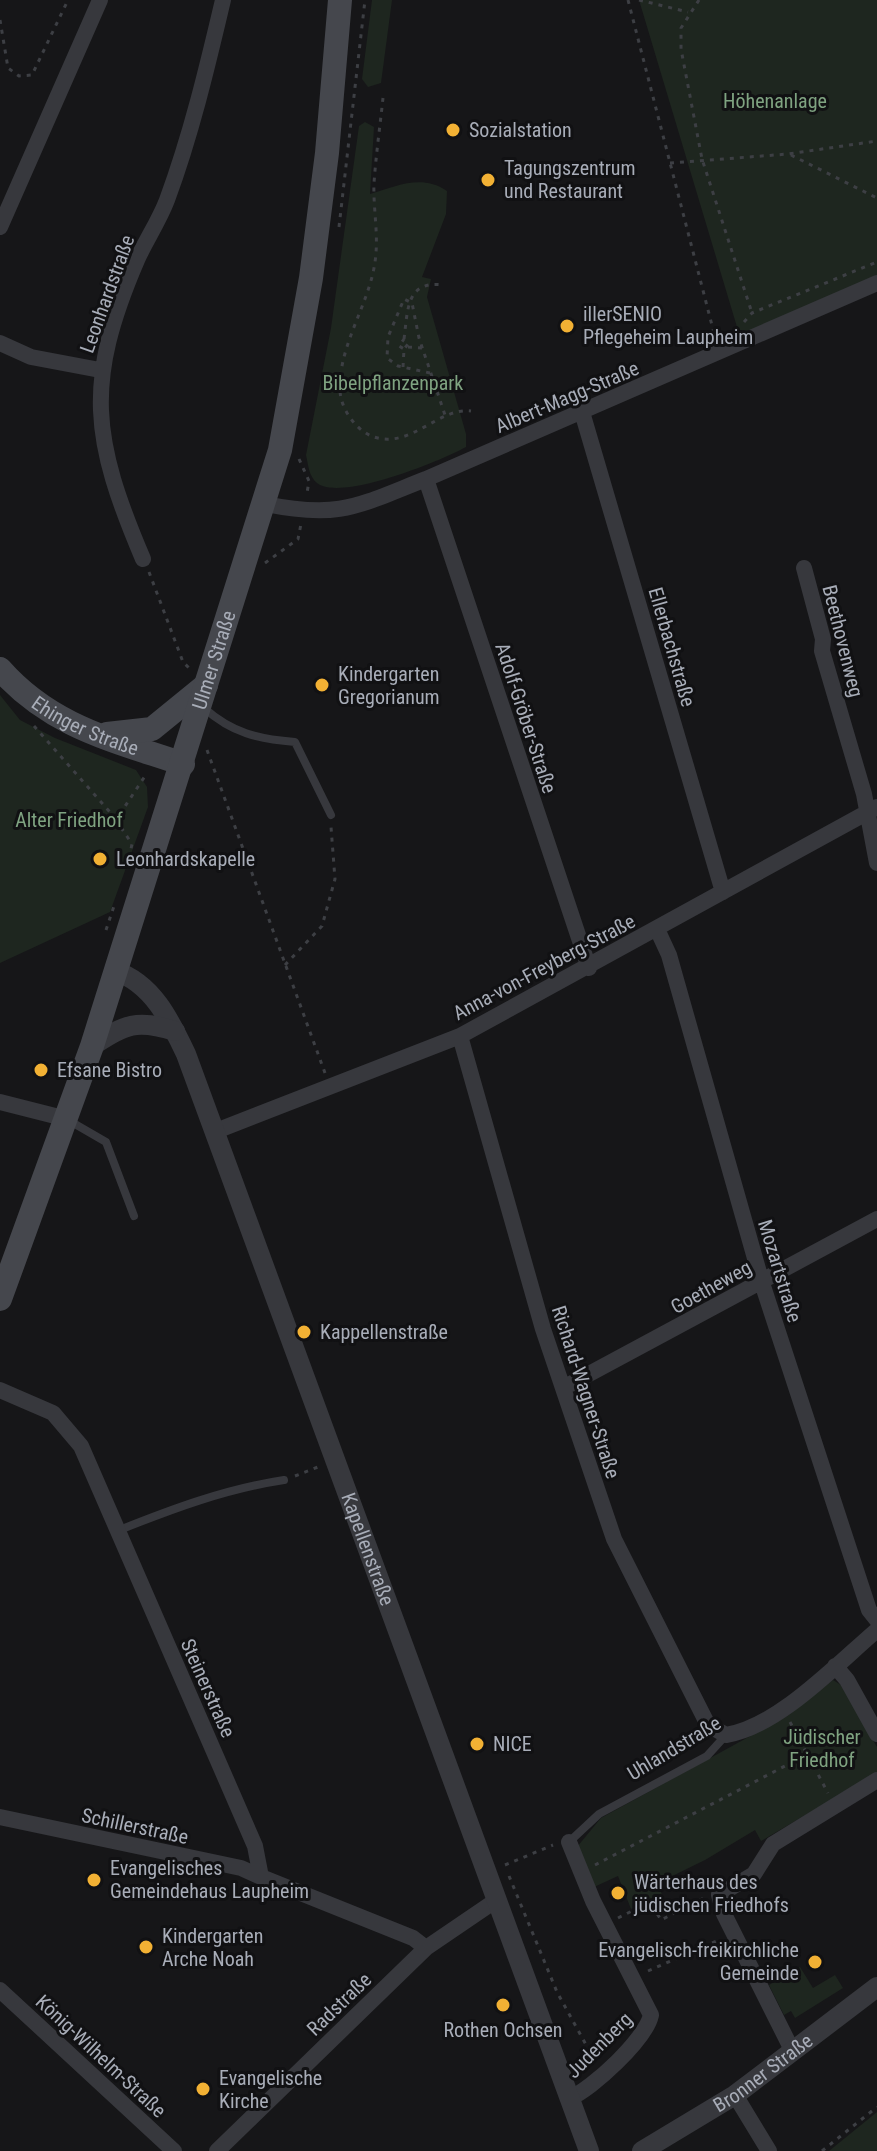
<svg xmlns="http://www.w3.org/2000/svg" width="877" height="2151" font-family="'Roboto Condensed',sans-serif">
  <rect width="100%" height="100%" fill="#161618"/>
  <!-- green -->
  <path fill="#1e261f" d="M372,0H392L381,83L368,87L362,79Z
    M639,0H877V278L740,337Z
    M365,122L374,127L370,194C398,186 421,174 447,191L446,214L422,277L431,279L427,297L466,434V447C441,461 340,502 317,483C309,477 308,464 306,455L331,328L359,126Z
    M0,695L20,720L55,738L136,770L147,787L148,807L110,912L0,963Z
    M833,1680L841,1685L877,1747V1773L761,1841L755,1830L705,1860L658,1883L662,1895L631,1909L618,1876L594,1887L577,1847L601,1818L785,1717Z
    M800,1967L813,1988L835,1975L843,1988L795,2018L791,2011L784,2015L769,1985Z
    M877,2112V2151H829Z"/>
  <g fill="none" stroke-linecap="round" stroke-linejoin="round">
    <!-- path -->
    <path stroke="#3d3f44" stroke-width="3" stroke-dasharray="4 6" stroke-linecap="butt" d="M628,0L715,337
      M639,0L688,12
      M699,0L681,28V49L702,159L752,313
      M0,20L8,68L19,76L32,75L68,0
      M383,98C380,126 376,155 374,183C373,209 379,235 375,262C369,305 338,346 340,391C341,409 356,431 374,437C411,449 439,407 471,411
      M791,155L877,198
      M670,163L788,154L877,141
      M339,227L365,0
      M744,322L752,313L877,262
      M404,339C408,309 406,280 444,285
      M408,347L422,348
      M403,367L404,349L408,344L404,339L399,346L404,349
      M430,373L398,366L387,358L388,337L404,299L412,303L419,338L446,418
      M299,459L309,481L307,493
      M265,563L298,539L301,524
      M149,572L183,662L189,668
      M34,726L116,819
      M207,750L325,1073
      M129,858L132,844L116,820L147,773
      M106,930L115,903
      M285,965L322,926L335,879L331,827
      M295,1476L318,1467
      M790,1722L828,1793
      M505,1865L553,1845
      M595,1865L808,1754
      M509,1876L557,1992L595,2061
      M618,1918L650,1902L661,1920L704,1898
      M648,1971L721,1939
      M822,2151L877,2107"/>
    <!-- service -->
    <path stroke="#37383d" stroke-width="8" d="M204,708C232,733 258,739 295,742L331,815
      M68,1120L106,1142L134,1216
      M117,1531C172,1509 225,1489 284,1480
      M569,1842L599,1814L707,1756L726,1735"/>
    <!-- minor -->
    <path stroke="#37383d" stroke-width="16" d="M0,227L100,0
      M0,343L31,357L100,370
      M582,412L723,892
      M426,479L589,968
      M265,504C340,519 357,506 426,479L877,283
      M143,559C92,439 84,383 137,260C146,240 159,221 167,200C191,135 207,68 223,0
      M804,568L823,639L822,651L864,794L877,863
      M657,929L669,955L762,1283L869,1610L877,1620
      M460,1036L543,1329L614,1539L708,1725L726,1735C778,1727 837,1664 877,1630
      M0,1102L67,1119
      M216,1131L460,1036L877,807
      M563,1388L877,1219
      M0,1390L53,1413L81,1446L255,1846L261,1877L413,1938L426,1948
      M835,1666L847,1680L877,1734
      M0,1817L241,1868L261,1877
      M569,1842L593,1901L651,2015C646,2039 592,2089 570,2098
      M0,1990L174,2151
      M793,2052L724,1914L719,1895L754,1874L773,1844L877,1780
      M735,2095L769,2151
      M217,2151L426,1948L498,1899"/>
    <!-- tertiary -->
    <g stroke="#37383d" stroke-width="20">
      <path id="s1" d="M115,971C152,983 170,1020 186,1054L589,2151"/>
      <path d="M92,1046C126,1024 136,1019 175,1031"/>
      <path id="s2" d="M642,2151L735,2095L877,1987"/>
    </g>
    <!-- secondary -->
    <g stroke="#45474d" stroke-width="24">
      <path id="s3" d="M0,669C51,727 113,740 183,764"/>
      <path d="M107,734L152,729L206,685"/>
      <path id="s4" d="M0,1299L92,1046L280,450L311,278L327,153L340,0"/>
    </g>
  </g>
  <!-- markers -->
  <g fill="#f2b134" stroke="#111113" stroke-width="3">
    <circle cx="453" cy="130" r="8"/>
    <circle cx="488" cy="180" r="8"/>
    <circle cx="567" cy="326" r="8"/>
    <circle cx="322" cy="685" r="8"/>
    <circle cx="100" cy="859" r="8"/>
    <circle cx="41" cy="1070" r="8"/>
    <circle cx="304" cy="1332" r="8"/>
    <circle cx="477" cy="1744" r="8"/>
    <circle cx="94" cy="1880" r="8"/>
    <circle cx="618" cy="1893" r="8"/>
    <circle cx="146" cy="1947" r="8"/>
    <circle cx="815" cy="1962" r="8"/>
    <circle cx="503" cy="2005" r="8"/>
    <circle cx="203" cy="2089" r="8"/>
  </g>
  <g text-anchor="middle" stroke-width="6" stroke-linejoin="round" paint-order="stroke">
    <!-- park labels -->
    <g font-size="20" fill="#7fa381" stroke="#111113">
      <text x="775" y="108">Höhenanlage</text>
      <text x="393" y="390">Bibelpflanzenpark</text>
      <text x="69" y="827">Alter Friedhof</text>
      <text x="822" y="1744">Jüdischer<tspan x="822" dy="23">Friedhof</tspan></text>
    </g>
    <!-- poi labels -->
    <g font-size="20" fill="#a8adb8" stroke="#111113" text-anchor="start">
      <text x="469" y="137">Sozialstation</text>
      <text x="504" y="175">Tagungszentrum<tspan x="504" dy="23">und Restaurant</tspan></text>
      <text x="583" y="321">illerSENIO<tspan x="583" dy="23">Pflegeheim Laupheim</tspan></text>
      <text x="338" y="681">Kindergarten<tspan x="338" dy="23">Gregorianum</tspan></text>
      <text x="116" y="866">Leonhardskapelle</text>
      <text x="57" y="1077">Efsane Bistro</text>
      <text x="320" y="1339">Kappellenstraße</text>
      <text x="493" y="1751">NICE</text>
      <text x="110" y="1875">Evangelisches<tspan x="110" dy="23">Gemeindehaus Laupheim</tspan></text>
      <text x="634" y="1889">Wärterhaus des<tspan x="634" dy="23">jüdischen Friedhofs</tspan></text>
      <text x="162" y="1943">Kindergarten<tspan x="162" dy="23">Arche Noah</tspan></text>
      <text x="799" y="1957" text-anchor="end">Evangelisch-freikirchliche<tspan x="799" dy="23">Gemeinde</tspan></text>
      <text x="503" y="2037" text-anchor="middle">Rothen Ochsen</text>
      <text x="219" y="2085">Evangelische<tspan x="219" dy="23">Kirche</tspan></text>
    </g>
    <!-- street labels -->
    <g font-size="20" fill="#a8adb8" stroke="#111113">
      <text transform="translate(107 294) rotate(-70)" y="7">Leonhardstraße</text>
      <text transform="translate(567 397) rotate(-23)" y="7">Albert-Magg-Straße</text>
      <text transform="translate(843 641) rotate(76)" y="7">Beethovenweg</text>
      <text transform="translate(672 647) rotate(74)" y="7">Ellerbachstraße</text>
      <text dy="7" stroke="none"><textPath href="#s4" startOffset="674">Ulmer Straße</textPath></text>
      <text transform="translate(526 718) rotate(72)" y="7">Adolf-Gröber-Straße</text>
      <text dy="7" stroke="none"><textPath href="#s3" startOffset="104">Ehinger Straße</textPath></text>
      <text transform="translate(544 967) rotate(-28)" y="7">Anna-von-Freyberg-Straße</text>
      <text transform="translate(780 1271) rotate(73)" y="7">Mozartstraße</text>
      <text transform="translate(711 1287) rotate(-29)" y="7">Goetheweg</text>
      <text transform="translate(586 1392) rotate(72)" y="7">Richard-Wagner-Straße</text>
      <text dy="7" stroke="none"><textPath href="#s1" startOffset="640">Kapellenstraße</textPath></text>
      <text transform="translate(208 1688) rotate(66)" y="7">Steinerstraße</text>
      <text transform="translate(674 1748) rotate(-31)" y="7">Uhlandstraße</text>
      <text transform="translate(135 1826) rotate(12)" y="7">Schillerstraße</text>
      <text transform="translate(339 2004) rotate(-44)" y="7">Radstraße</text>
      <text transform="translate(599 2045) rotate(-45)" y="7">Judenberg</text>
      <text transform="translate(101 2056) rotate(43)" y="7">König-Wilhelm-Straße</text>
      <text dy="7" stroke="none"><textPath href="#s2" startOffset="144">Bronner Straße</textPath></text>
    </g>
  </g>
</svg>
